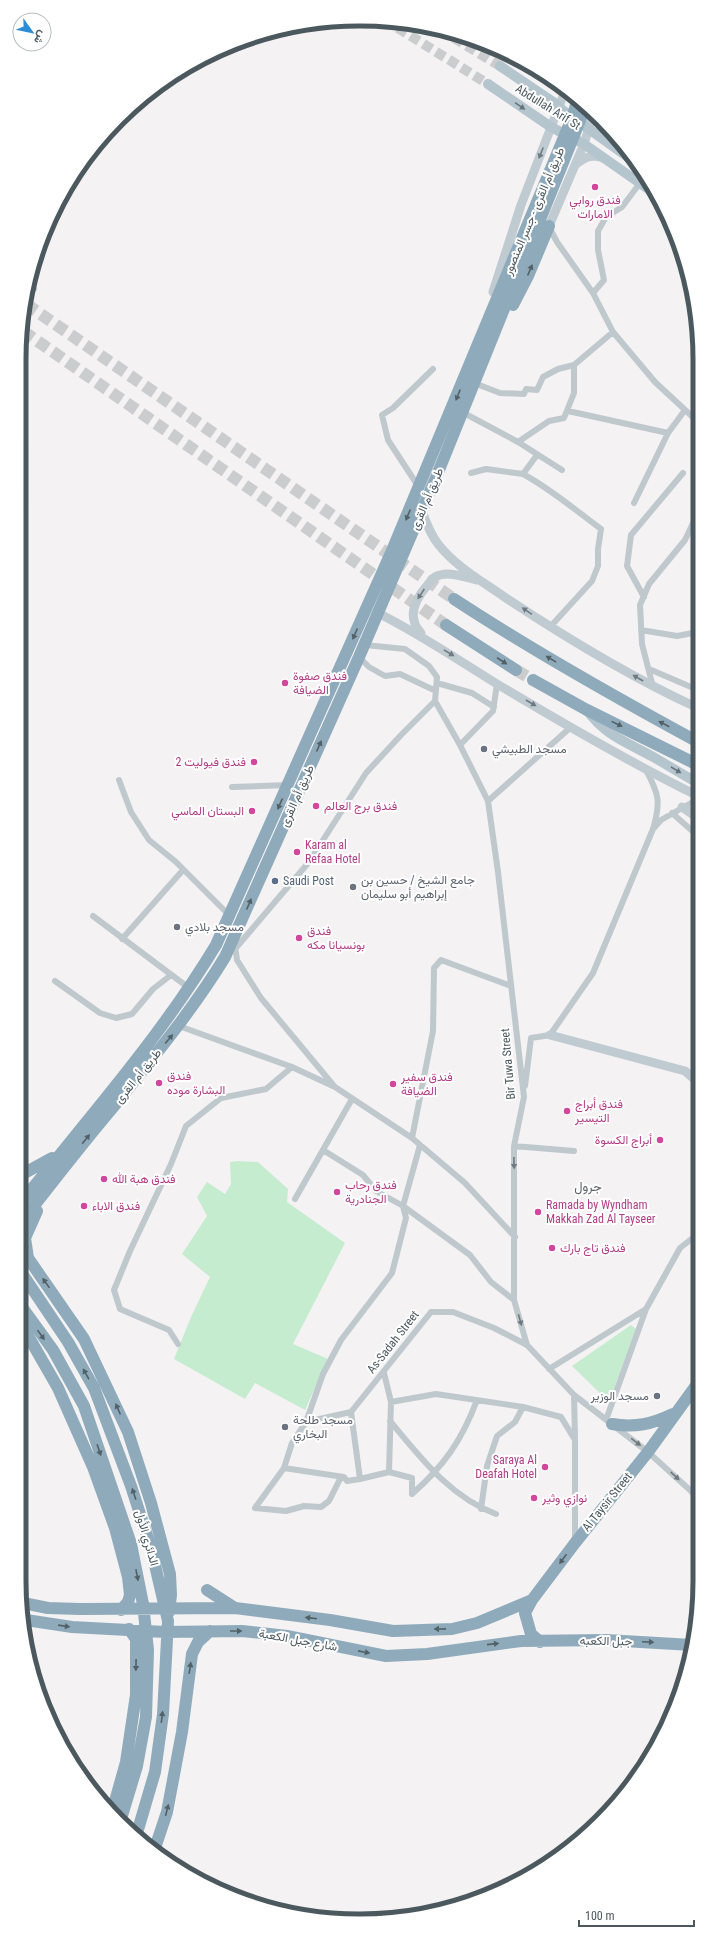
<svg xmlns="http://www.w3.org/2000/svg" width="719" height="1940" font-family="'Roboto Condensed',Vazirmatn,sans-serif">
  <rect width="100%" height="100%" fill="#f4f2f3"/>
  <!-- green -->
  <path fill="#c6ecd0" d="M238,1161L258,1162L288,1189L287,1202L345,1243L293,1344L328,1359L305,1410L255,1383L245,1399L174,1359L191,1317L210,1277L182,1254L207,1216L197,1197L207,1182L225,1194L231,1184L230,1162Z
    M631,1325L636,1329L609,1402L572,1366Z"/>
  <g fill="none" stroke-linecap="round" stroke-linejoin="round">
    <!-- primary-tunnel -->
    <path stroke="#caccce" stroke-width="10" stroke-dasharray="10 5" stroke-linecap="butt" d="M385,20L488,84
      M441,30L500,66"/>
    <!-- highway-tunnel -->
    <path stroke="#caccce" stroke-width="12" stroke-dasharray="12 6" stroke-linecap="butt" d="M26,304L454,599
      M23,331L446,625
      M516,670L533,680"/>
    <!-- street -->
    <path stroke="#bfc8cd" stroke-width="6" d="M549,227L557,242L593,293L613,332L655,382L697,421
      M29,285L34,289
      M593,293L604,280L598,250V231L606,217L622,207L640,183
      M474,383L500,393L524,394L526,389L537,390L543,377L558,369L574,365
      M568,411L668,433
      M462,412L518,442L562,470
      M518,442L549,421L564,418L574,393V365L613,332
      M537,455L523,474C551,489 575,510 601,529L598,549V566L592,581L550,627
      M471,473L486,469L523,474
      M418,486L388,440L382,415L393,408L433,369
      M634,503L668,433L685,410
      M644,597L627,566L631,535L683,473
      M641,630L677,636L698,632
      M359,657L369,667L385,676L400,674L436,691
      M649,669L698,690
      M437,683L472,693L494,707
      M653,687L642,644L640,605L649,584L685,540L695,519
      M435,701L460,745
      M571,727L488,801L498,872L524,1097L514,1146V1300L527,1345L574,1395L648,1452L691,1491L700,1502
      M119,780L131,812L149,840L176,862L229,915
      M232,787L288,785
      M488,801L460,745L493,711L497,684
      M672,813L698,836
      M654,828L661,820L698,799
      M93,916L189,988
      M122,939L183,870
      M235,946L237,960L261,998L334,1086
      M235,949L309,862L366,773L401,735L435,701L437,677L429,666L405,649L365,645
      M55,981L100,1013L116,1018L132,1014L153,989L171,975
      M179,1026L292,1067L335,1087L412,1138L465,1183L515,1237
      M525,1086L531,1038L550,1035L593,973L653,829C661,802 659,794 646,770
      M412,1138L433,1031L434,968L441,960L511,986
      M514,1146L574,1151
      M323,1150L363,1175L376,1191L403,1206L470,1255L491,1282L514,1300
      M295,1199L352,1099
      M178,1344L169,1330L120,1309L114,1290L130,1251L171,1164L186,1126L221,1098L266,1089L292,1067
      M549,1369L646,1309
      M384,1373L391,1402L436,1394L523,1407
      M574,1395L575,1438
      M606,1420L646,1309L680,1248L699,1233
      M390,1421C420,1457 450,1497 496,1514
      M306,1422L351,1412L431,1312H453L494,1328L527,1345
      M284,1468L344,1477L347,1481L360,1479L351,1412
      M389,1472L412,1478V1494
      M360,1479L389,1472L391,1402
      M412,1494C444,1466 462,1440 477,1400
      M255,1508L284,1468L292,1443L306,1422L323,1374L341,1340L392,1273L406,1218L403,1206L420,1145
      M255,1508L286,1511L304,1506L321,1507L329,1501L341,1477
      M481,1509L487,1466L497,1436L515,1422L523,1407L561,1417L575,1440V1541"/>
    <!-- secondary -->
    <path stroke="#c0cbd1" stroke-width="9" d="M603,124L608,143
      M575,165C585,157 591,154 603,158
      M549,226L584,144L593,115
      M493,292L521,205L565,91
      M422,511C426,522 430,534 438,544C456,567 482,581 506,598C568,639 630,677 698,708
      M378,613C420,634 458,660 497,684C562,723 631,763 698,796
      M421,633C407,618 414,601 426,587C429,584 431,579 435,577C447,570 464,577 477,580
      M682,807L698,818
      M550,1035L685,1071L699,1083"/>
    <!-- primary -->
    <path stroke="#b5c5ce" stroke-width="10" d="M500,66L559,106L561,109L632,160
      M488,84L551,127L584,144L654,193
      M587,710C605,736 629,743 655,758C669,766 683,775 698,783"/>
    <!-- highway -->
    <path stroke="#8fabbb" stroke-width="12" d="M513,305L528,276L549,226
      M454,599C533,651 615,697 698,742
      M446,625L516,670
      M533,680L587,710L698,765
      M19,1176L52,1158
      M19,1205C87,1120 160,1038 216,945L391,553L572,118L577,102
      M37,1211L25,1238L28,1258L84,1339L128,1432L151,1503L170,1574L171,1595L169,1612
      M19,1225C50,1185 81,1145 114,1106C153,1058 192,1011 225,957L359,657L437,475L585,108
      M19,1269L68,1342L94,1388L131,1486L151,1548L168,1621L163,1714L155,1772L137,1833
      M19,1303L53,1350L84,1406L131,1544L143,1604L148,1650L146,1717L137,1766L121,1819
      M19,1320L58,1388L93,1467L115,1528L128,1577L130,1595L128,1602L121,1610
      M612,1424C635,1428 652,1424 673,1414
      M207,1590L235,1608
      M23,1603L48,1608L80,1609L235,1608L330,1620L393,1631L452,1629L477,1623L532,1600
      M26,1620L72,1627L165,1632L242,1631L287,1636L386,1656L427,1654L521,1641L606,1640L692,1645
      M540,1642L531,1634L525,1613L532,1600L575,1543L648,1452L700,1380
      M112,1812L126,1762L136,1695V1639L129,1629
      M155,1848L167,1812L182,1732L192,1654L198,1642L210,1631"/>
  </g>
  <!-- one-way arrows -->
  <defs><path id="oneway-solid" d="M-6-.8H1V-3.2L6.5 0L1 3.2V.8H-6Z"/></defs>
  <g fill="#66737a">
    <use href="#oneway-solid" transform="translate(520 106) rotate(34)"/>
    <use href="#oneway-solid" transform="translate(676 770) rotate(31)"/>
  </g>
  <g fill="#6e7a80">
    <use href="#oneway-solid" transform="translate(541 153) rotate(112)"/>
    <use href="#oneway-solid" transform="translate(421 594) rotate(124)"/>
    <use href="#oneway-solid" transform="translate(527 611) rotate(-146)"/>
    <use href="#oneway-solid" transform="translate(449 653) rotate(31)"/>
    <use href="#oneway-solid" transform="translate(638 678) rotate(-150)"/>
    <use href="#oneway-solid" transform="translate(531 703) rotate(30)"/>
  </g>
  <g fill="#526067">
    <use href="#oneway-solid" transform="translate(530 270) rotate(-67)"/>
    <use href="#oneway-solid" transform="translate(458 395) rotate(112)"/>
    <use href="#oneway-solid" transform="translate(408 515) rotate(113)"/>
    <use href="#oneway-solid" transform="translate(355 634) rotate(114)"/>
    <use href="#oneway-solid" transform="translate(551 659) rotate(-149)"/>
    <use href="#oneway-solid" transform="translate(502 661) rotate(33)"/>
    <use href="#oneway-solid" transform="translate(617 724) rotate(26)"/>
    <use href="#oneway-solid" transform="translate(664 724) rotate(-152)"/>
    <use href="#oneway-solid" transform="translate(319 746) rotate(-66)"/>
    <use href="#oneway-solid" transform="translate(280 804) rotate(114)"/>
    <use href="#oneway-solid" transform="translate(249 904) rotate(-67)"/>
    <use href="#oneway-solid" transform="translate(169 1039) rotate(-50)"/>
    <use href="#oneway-solid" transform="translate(86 1139) rotate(-51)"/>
    <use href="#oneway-solid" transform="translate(46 1283) rotate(-125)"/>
    <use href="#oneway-solid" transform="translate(41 1335) rotate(54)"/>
    <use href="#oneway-solid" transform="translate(86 1374) rotate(-119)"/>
    <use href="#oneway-solid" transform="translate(118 1409) rotate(-114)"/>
    <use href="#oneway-solid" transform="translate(99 1450) rotate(71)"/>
    <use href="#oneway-solid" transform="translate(134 1494) rotate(-108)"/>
    <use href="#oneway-solid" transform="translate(563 1559) rotate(126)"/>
    <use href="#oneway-solid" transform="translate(137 1575) rotate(79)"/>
    <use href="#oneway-solid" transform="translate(311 1618) rotate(-173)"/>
    <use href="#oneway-solid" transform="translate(64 1626) rotate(8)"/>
    <use href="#oneway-solid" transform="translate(440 1629) rotate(179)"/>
    <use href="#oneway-solid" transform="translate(236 1631)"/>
    <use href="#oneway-solid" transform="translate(648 1642) rotate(3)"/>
    <use href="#oneway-solid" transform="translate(493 1644) rotate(-6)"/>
    <use href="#oneway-solid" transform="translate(364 1652) rotate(11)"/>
    <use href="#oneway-solid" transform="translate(136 1665) rotate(91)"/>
    <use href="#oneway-solid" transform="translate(190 1668) rotate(-81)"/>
    <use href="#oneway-solid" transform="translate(162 1717) rotate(-83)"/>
    <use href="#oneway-solid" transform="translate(167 1810) rotate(-76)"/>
  </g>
  <g fill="#6e7a7f">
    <use href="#oneway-solid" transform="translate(514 1163) rotate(89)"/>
    <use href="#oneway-solid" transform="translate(520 1320) rotate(74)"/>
    <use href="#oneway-solid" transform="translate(636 1442) rotate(37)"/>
    <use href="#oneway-solid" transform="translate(675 1476) rotate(43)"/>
  </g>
  <!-- markers -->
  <g fill="#d1479c" stroke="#fff" stroke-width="1.5">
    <circle cx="595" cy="187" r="4"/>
    <circle cx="285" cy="683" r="4"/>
    <circle cx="254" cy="762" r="4"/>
    <circle cx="316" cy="806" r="4"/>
    <circle cx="252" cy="811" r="4"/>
    <circle cx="297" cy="852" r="4"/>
    <circle cx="299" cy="938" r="4"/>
    <circle cx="159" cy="1083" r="4"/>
    <circle cx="393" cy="1084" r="4"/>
    <circle cx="567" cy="1111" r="4"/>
    <circle cx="660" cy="1140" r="4"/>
    <circle cx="104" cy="1179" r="4"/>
    <circle cx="337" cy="1192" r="4"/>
    <circle cx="84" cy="1206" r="4"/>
    <circle cx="538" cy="1212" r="4"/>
    <circle cx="552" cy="1248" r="4"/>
    <circle cx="545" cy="1467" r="4"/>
    <circle cx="534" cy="1498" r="4"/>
  </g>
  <g fill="#6b7280" stroke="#fff" stroke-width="1.5">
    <circle cx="484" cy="749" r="4"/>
    <circle cx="353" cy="887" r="4"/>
    <circle cx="177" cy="927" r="4"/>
    <circle cx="657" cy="1396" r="4"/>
    <circle cx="285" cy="1427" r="4"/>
  </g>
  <circle fill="#5c6f8a" stroke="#fff" stroke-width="1.5" cx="275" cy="881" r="4"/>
  <g text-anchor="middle" stroke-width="4" stroke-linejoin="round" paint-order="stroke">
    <!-- street labels -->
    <g font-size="12" fill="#4b585e" stroke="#fff">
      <text transform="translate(548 107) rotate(32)" y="4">Abdullah Arif St</text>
      <text transform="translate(534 211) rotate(-67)" y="4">طريق أم القرى - جسر المنصور</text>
      <text transform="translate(427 499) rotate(-67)" y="4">طريق أم القرى</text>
      <text transform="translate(297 796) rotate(-66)" y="4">طريق أم القرى</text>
      <text transform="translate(508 1064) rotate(-95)" y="4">Bir Tuwa Street</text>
      <text transform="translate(138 1076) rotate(-51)" y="4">طريق أم القرى</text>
      <text transform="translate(393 1342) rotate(-52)" y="4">As-Sadah Street</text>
      <text transform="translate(607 1502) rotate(-51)" y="4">Al Taysir Street</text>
      <text transform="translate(147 1538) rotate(74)" y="4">الدائري الأول</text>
      <text transform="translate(298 1640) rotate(10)" y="4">شارع جبل الكعبة</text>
      <text transform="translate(606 1641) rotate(1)" y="4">جبل الكعبه</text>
    </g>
    <!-- hotel labels -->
    <g font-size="12" fill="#b23c85" stroke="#fff" text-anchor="start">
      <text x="595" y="204" text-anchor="middle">فندق روابي<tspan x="595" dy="14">الامارات</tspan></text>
      <text x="293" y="680">فندق صفوة<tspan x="293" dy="14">الضيافة</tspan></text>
      <text x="246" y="766" text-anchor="end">فندق فيوليت 2</text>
      <text x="324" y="810">فندق برج العالم</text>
      <text x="244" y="815" text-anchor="end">البستان الماسي</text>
      <text x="305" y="849">Karam al<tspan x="305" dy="14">Refaa Hotel</tspan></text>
      <text x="307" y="935">فندق<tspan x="307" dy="14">بونسيانا مكه</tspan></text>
      <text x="167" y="1080">فندق<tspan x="167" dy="14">البشارة موده</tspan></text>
      <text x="401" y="1081">فندق سفير<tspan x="401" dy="14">الضيافة</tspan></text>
      <text x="575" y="1108">فندق أبراج<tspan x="575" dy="14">التيسير</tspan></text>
      <text x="652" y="1144" text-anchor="end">أبراج الكسوة</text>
      <text x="112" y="1183">فندق هبة الله</text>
      <text x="345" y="1189">فندق رحاب<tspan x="345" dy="14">الجنادرية</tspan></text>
      <text x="546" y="1209">Ramada by Wyndham<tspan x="546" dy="14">Makkah Zad Al Tayseer</tspan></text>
      <text x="92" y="1210">فندق الاباء</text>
      <text x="560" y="1252">فندق تاج بارك</text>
      <text x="537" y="1464" text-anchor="end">Saraya Al<tspan x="537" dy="14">Deafah Hotel</tspan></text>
      <text x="542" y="1502">نوازي وثير</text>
    </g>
    <!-- worship labels -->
    <g font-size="12" fill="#5b616d" stroke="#fff" text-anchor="start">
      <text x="492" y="753">مسجد الطبيشي</text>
      <text x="361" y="884">جامع الشيخ / حسين بن<tspan x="361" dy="14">إبراهيم أبو سليمان</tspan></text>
      <text x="185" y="931">مسجد بلادي</text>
      <text x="649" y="1400" text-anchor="end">مسجد الوزير</text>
      <text x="293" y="1424">مسجد طلحة<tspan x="293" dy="14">البخاري</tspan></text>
    </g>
    <!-- service labels -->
    <g font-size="12" fill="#4e5e75" stroke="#fff" text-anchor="start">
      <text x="283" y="885">Saudi Post</text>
    </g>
    <!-- neighbourhood labels -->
    <g font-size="13" fill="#5f6366" stroke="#fff">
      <text x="588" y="1191">جرول</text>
    </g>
  </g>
  <!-- crop -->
  <path d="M0 0H719V1940H0ZM359 26H360A333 333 0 0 1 693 359V1581A333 333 0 0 1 360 1914H359A333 333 0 0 1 26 1581V359A333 333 0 0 1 359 26Z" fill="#fff" fill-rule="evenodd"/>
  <path fill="none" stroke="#4b585e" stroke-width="5" d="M359 26H360A333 333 0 0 1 693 359V1581A333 333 0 0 1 360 1914H359A333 333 0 0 1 26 1581V359A333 333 0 0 1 359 26Z"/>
  <!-- north arrow -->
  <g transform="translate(32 32) rotate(123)"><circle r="19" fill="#ffffff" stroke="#b7bcbf"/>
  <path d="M0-3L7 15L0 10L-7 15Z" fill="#2c8dd4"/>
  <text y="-6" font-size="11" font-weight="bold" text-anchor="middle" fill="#4b585e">ش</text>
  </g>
  <!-- scale -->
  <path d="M579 1920v6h115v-6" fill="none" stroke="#4b585e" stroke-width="2"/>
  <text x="585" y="1920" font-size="12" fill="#4b585e" stroke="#ffffff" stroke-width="3" paint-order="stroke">100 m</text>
</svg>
